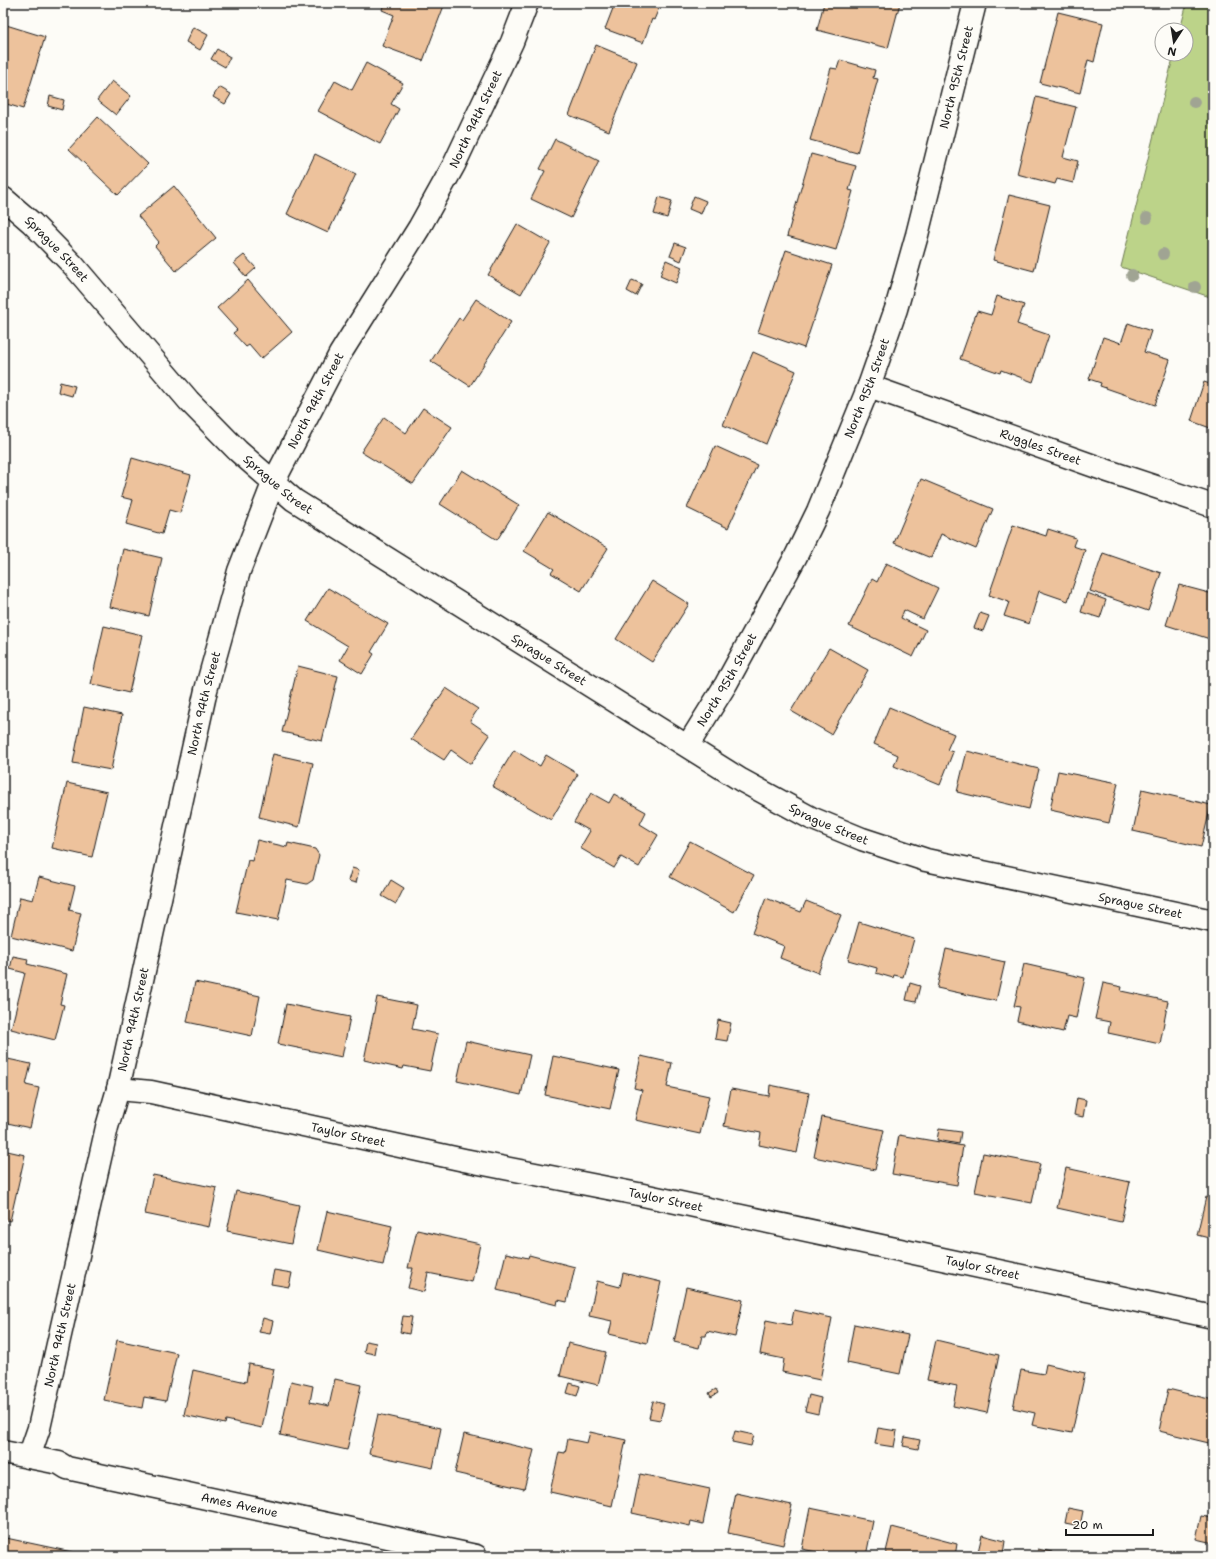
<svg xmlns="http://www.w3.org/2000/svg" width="1216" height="1559" font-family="'Shantell Sans',sans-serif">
  <rect width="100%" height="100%" fill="#fdfcf7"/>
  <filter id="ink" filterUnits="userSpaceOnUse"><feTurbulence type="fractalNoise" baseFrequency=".025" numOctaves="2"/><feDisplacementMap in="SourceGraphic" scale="8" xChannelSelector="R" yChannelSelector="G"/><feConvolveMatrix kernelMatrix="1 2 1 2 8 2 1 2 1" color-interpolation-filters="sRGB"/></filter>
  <g filter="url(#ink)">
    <!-- green -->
    <path fill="#bcd389" stroke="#6c7852" d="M1187,3H1213V298L1121,267L1174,54H1186V30H1180Z"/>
    <!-- building -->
    <path fill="#edc29c" stroke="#1c1c1c" d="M384,3H445L423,61L382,46L394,15L382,10Z
      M615,3H661L654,20L652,19L643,43L605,29Z
      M742,3H754L753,7Z
      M824,3H900L888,48L817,30Z
      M1058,12L1103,23L1094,62L1088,60L1080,93L1040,83Z
      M3,24L45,37L23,109L3,103Z
      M193,27L208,35L200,50L186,42Z
      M596,45L637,62L609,131L569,115Z
      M217,49L230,57L225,67L211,59Z
      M840,60L875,70L873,78L878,79L857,153L810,140L831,68L837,69Z
      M366,63L403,83L391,104L399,109L380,144L318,111L335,81L352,90Z
      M112,81L131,96L116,115L97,100Z
      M219,87L231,94L225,104L213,97Z
      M50,96L64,100L62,110L48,106Z
      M1036,97L1076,107L1063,157L1078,161L1073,183L1057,179L1055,184L1017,174Z
      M98,117L148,164L118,195L69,149Z
      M555,139L599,161L571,218L531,199L545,171L540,169Z
      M315,154L356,174L328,233L287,214Z
      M811,154L856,166L849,190L853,191L836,250L787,236Z
      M174,186L216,238L176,271L155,246L159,242L138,216Z
      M1009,195L1050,205L1034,271L993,260Z
      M694,196L706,201L701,214L689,209Z
      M659,197L672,201L667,218L654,214Z
      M517,224L550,243L521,294L488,275Z
      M675,243L686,247L681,261L670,256Z
      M786,250L832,265L804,348L758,332Z
      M244,255L256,268L246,277L234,263Z
      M666,260L682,267L676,283L660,276Z
      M248,280L292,332L261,359L249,345L246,347L233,333L237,330L217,308Z
      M632,280L642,284L636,296L627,291Z
      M997,296L1024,305L1017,324L1049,335L1033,382L1001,370L1000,373L960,359L977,311L991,315Z
      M476,299L511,322L470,386L431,361L459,318L462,320Z
      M1128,323L1151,331L1144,352L1170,360L1155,405L1100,386L1101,383L1089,379L1103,337L1121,343Z
      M753,352L796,371L766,444L723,425Z
      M60,382L75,386L72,396L58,392Z
      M1204,382L1213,385V429L1191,421Z
      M423,408L452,427L413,484L361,452L384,417L406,433Z
      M715,446L757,465L728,528L687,508Z
      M132,458L191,475L180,513L169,510L162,534L126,524L133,500L121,497Z
      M462,470L519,505L497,540L440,504Z
      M921,479L993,509L976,549L941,534L931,558L894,543Z
      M548,512L608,548L581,591L551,573L554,569L524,551Z
      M1013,525L1046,536L1048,529L1076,538L1073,546L1085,550L1068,601L1039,591L1029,624L1004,616L1009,602L989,595Z
      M123,549L162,558L149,616L110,607Z
      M1103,553L1161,573L1148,611L1090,591Z
      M886,563L938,588L923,619L904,610L901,618L926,630L913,657L849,626L872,579L877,582Z
      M652,581L689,604L652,662L616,639Z
      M1179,585L1213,594V640L1166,625Z
      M328,588L388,624L371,652L374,654L362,674L340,660L348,646L307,621Z
      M1087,593L1106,600L1100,618L1081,612Z
      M980,613L989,616L983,631L974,628Z
      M104,626L142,635L129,693L91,684Z
      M829,648L868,670L831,734L791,711Z
      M298,666L338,676L322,741L282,732Z
      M446,688L478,709L470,721L490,735L471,764L451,750L444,760L411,739Z
      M84,707L122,715L111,770L73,763Z
      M889,707L954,734L947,750L953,752L940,785L894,766L898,755L874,744Z
      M514,750L540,766L546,755L578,774L551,820L492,786Z
      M967,751L1039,769L1029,809L957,792Z
      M273,754L313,763L299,827L259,817Z
      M1058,771L1118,783L1109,823L1050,810Z
      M67,783L107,792L92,857L52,848Z
      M1142,789L1211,805L1201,847L1133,831Z
      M591,793L609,803L614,794L646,812L640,824L658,835L639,867L621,857L614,868L580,848L590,831L574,822Z
      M257,840L287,847L288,843L315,849L319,855L313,880L307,884L287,880L278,920L236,912L248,860L252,861Z
      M690,841L754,875L734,912L670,877Z
      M352,868L359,870L356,883L348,881Z
      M39,877L75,886L69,910L81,913L72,951L11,936L20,897L33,900Z
      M391,880L404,888L396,904L382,896Z
      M766,898L801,912L806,901L841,915L818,973L780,958L784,946L752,933Z
      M859,922L914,939L903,977L894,975L893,978L876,973L877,968L848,960Z
      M946,949L1005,962L996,1001L937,988Z
      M13,956L28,959L27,964L67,974L60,1004L64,1005L55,1040L11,1029L25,973L10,969Z
      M1024,964L1085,978L1076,1018L1067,1016L1063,1032L1017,1021L1020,1007L1014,1006Z
      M195,982L260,996L252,1036L187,1022Z
      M910,983L920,986L916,1002L906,1000Z
      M1103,983L1122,987L1121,991L1168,1001L1160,1044L1108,1033L1110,1022L1095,1019Z
      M377,997L417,1005L412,1029L438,1034L430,1071L404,1066L403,1069L364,1060Z
      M286,1004L350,1017L342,1057L278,1044Z
      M718,1020L731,1023L727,1041L715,1039Z
      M466,1041L530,1055L521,1095L457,1081Z
      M553,1056L619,1070L610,1109L545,1095Z
      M641,1056L672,1063L667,1087L709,1096L700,1134L635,1120L642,1090L634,1088Z
      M3,1058L31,1064L26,1085L39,1088L30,1128L3,1122Z
      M770,1085L809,1093L797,1153L759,1145L761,1133L724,1126L731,1089L769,1096Z
      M1077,1098L1086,1100L1083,1117L1074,1115Z
      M822,1117L884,1130L875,1170L814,1157Z
      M939,1129L961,1132L959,1144L937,1140Z
      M899,1135L963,1146L957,1185L892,1174Z
      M3,1150L25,1155L10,1221L3,1219Z
      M983,1153L1040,1164L1032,1203L975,1192Z
      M1066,1168L1130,1182L1121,1222L1057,1208Z
      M153,1175L217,1188L209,1227L145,1214Z
      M236,1191L299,1205L291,1244L227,1231Z
      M1206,1197L1213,1199V1239L1197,1235Z
      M327,1211L392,1226L383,1265L318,1250Z
      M417,1230L480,1244L472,1282L428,1273L424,1292L408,1288L413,1268H408Z
      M506,1253L528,1258L529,1255L575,1267L567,1302L558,1300L557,1305L497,1290Z
      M274,1270L292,1273L289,1287L271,1284Z
      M623,1273L661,1282L647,1343L609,1334L612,1321L589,1316L597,1281L620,1287Z
      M686,1287L743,1300L735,1337L707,1331L706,1336H702L699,1348L674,1342Z
      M794,1310L832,1318L820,1380L782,1372L784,1359L760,1354L766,1320L791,1325Z
      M403,1316L412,1317L409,1334L400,1332Z
      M263,1318L273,1321L270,1334L259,1332Z
      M854,1324L908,1335L900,1374L847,1363Z
      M117,1340L177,1353L166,1401L144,1397L142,1408L104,1400Z
      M936,1340L999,1355L987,1413L953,1406L957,1386L927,1380Z
      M366,1341L376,1343L374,1354L364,1352Z
      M568,1343L606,1352L598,1385L560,1376Z
      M249,1364L274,1369L262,1428L226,1420L225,1424L184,1415L193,1370L246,1382Z
      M1046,1364L1085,1373L1072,1433L1032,1425L1035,1413L1013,1408L1021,1370L1044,1374Z
      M335,1379L361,1385L347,1450L280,1435L291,1381L313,1386L310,1402L329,1406Z
      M570,1383L580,1386L577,1396L567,1393Z
      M716,1389L718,1393L711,1397L709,1393Z
      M1168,1389L1213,1400V1444L1159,1431Z
      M809,1395L821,1398L818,1414L805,1411Z
      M653,1401L664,1404L660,1420L649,1418Z
      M378,1414L441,1428L433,1468L369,1454Z
      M878,1428L897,1431L894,1447L875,1444Z
      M735,1431L754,1435L751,1446L732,1442Z
      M590,1432L626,1440L612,1506L550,1492L559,1452L565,1453L568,1439L587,1443Z
      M464,1434L534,1450L524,1489L455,1473Z
      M905,1437L920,1440L918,1449L903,1446Z
      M640,1474L710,1489L703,1524L691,1521L690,1526L632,1513Z
      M736,1493L792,1505L783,1545L728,1533Z
      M810,1508L873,1521L866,1556H836L802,1549Z
      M1068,1508L1083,1511L1080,1526L1065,1523Z
      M1201,1516L1213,1518V1543L1196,1539Z
      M892,1527L957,1544L955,1556H885Z
      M982,1535L1005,1541L1003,1554L1010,1556H977Z
      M6,1538L72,1552L71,1556H3Z
      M1038,1549L1052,1552V1556H1037Z"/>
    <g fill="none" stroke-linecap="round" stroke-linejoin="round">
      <defs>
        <g id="minor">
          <path id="s1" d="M3,198L32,223L73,265L189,401L238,451L294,500L741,780L811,818L862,839L926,860L1213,921"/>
          <path id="s2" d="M869,386L1108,471L1213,506"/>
          <path id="s3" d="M688,745L726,684L796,556L818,511L869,386L896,309L917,235L975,3"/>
          <path id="s4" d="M118,1089L151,1092L464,1160L643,1195L1213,1317"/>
          <path id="s5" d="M3,1452L59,1463L67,1468L476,1556"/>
          <path id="s6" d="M29,1457L39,1428L107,1127L118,1089L206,690L239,571L274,481L340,354L419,228L454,165L512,42L527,3"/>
        </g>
      </defs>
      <!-- minor casing -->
      <use href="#minor" stroke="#1c1c1c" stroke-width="25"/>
      <!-- minor -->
      <use href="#minor" stroke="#fdfcf7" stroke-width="22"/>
    </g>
    <!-- trees -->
    <g fill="#a0a493">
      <circle cx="1194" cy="102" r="6"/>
      <circle cx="1147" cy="218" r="6"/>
      <circle cx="1163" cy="254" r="6"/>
      <circle cx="1132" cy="275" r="6"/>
      <circle cx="1195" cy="287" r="6"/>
    </g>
  </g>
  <g text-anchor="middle" stroke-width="3" stroke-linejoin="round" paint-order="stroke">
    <!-- street labels -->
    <g font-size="12" fill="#1c1c1c" stroke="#fdfcf7">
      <text dy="4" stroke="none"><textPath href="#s3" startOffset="724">North 95th Street</textPath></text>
      <text dy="4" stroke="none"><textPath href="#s6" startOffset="1422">North 94th Street</textPath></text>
      <text dy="4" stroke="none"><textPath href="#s1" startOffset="74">Sprague Street</textPath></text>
      <text dy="4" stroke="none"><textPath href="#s3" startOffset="400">North 95th Street</textPath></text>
      <text dy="4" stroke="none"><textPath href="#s6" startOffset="1098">North 94th Street</textPath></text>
      <text dy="4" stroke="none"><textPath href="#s2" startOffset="182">Ruggles Street</textPath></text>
      <text dy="4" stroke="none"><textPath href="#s1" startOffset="398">Sprague Street</textPath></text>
      <text dy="4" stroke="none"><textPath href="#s1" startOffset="721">Sprague Street</textPath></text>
      <text dy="4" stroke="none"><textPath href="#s3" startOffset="76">North 95th Street</textPath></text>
      <text dy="4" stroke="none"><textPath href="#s6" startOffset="774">North 94th Street</textPath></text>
      <text dy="4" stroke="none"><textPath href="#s1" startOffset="1046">Sprague Street</textPath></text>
      <text dy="4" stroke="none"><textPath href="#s1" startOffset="1369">Sprague Street</textPath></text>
      <text dy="4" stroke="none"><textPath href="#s6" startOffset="450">North 94th Street</textPath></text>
      <text dy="4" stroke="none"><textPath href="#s4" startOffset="235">Taylor Street</textPath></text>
      <text dy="4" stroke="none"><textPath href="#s4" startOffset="559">Taylor Street</textPath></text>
      <text dy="4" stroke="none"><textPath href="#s4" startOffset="883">Taylor Street</textPath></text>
      <text dy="4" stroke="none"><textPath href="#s6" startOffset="126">North 94th Street</textPath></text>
      <text dy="4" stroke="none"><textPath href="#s5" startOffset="243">Ames Avenue</textPath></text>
    </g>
  </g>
  <!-- margin -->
  <rect width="1216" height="1559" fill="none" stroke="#fdfcf7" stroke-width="16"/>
  <rect x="8" y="8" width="1200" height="1543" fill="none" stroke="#1c1c1c" stroke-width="1.5" filter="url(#ink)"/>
  <!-- north arrow -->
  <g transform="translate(1174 42) rotate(192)"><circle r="19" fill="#fdfcf7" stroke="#a3a29f"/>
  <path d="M0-3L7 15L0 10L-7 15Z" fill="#1c1c1c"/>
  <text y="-6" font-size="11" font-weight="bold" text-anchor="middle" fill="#1c1c1c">N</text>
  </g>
  <!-- scale -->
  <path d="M1066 1529v6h87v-6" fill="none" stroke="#1c1c1c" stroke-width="2"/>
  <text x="1072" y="1529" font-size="12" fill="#1c1c1c" stroke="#fdfcf7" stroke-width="3" paint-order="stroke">20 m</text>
</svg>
